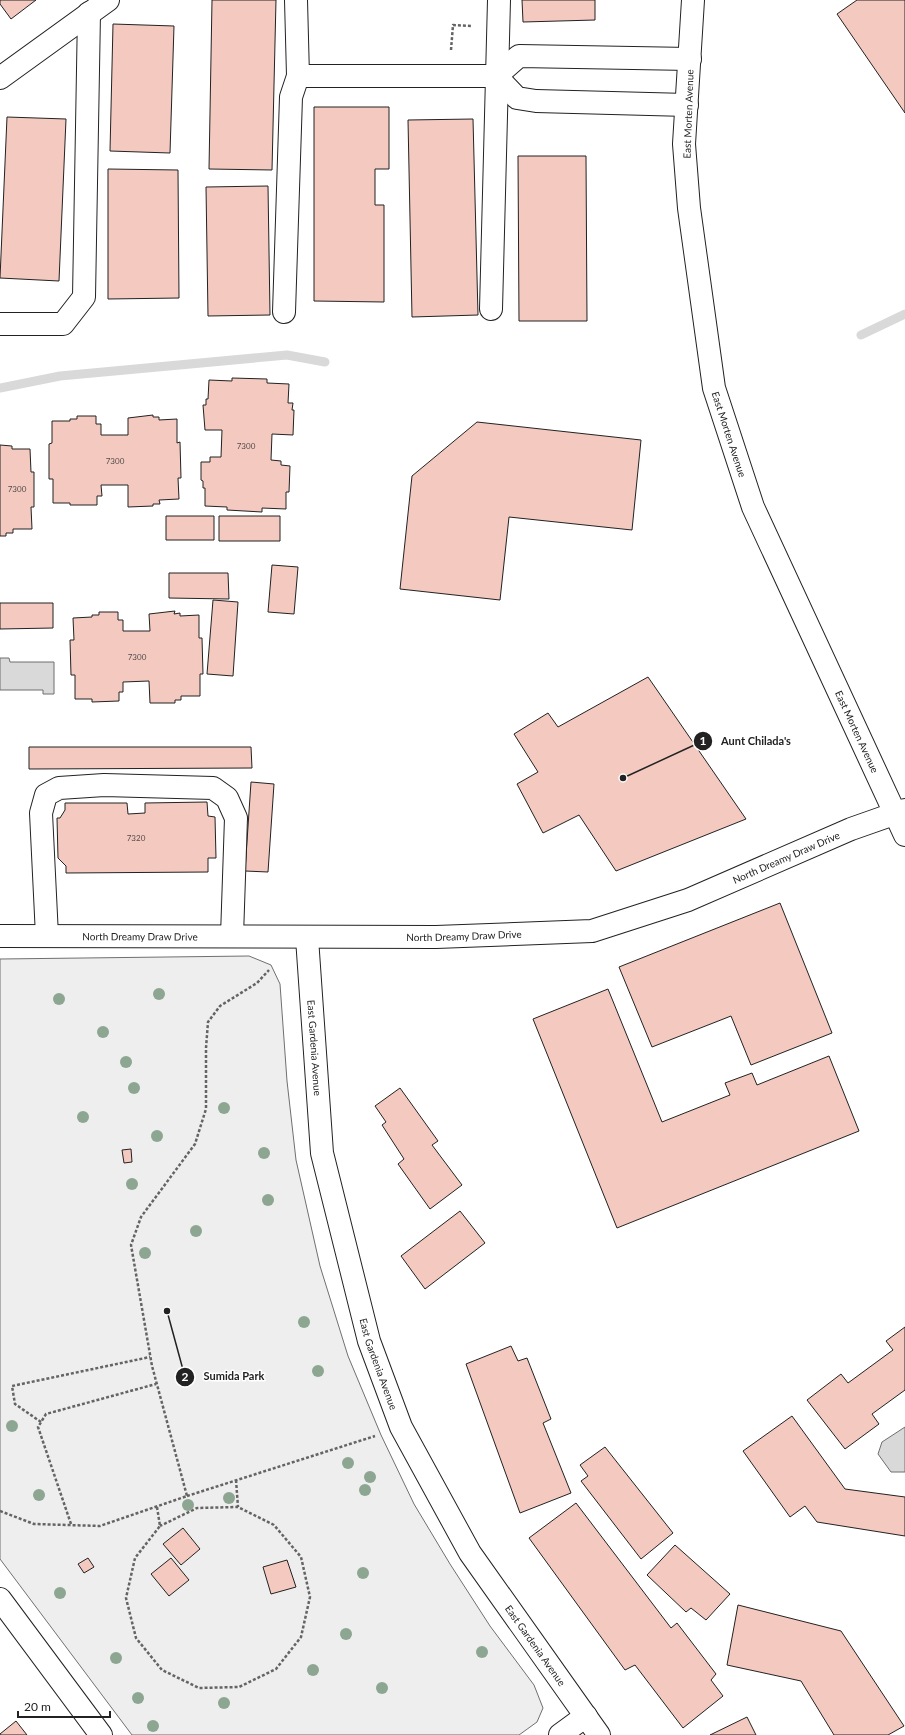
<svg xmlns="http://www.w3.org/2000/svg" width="905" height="1735" font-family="Lato,sans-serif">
  <rect width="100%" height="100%" fill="#fff"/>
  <!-- green -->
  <path fill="#eee" stroke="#6f6f6f" d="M249,956L271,965L280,984L287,1081L296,1160L320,1266L348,1356L381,1435L414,1504L450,1564L490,1626L534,1685L543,1708L537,1722L519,1735H132L0,1559V959Z"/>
  <!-- water -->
  <path fill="#d9d9d9" stroke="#6f6f6f" d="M0,658H9L10,662H54V694H43V690H0Z
    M905,1427V1472H891L878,1454L882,1442Z"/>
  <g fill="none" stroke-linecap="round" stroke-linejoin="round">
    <!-- stream -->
    <path stroke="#d9d9d9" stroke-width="9" d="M861,335L905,314
      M0,388L60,376L287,355L325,362"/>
  </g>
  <!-- building -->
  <path fill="#f3c9c0" stroke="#222" d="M0,0H36L11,19L0,4Z
    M212,0H276L272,170L209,169Z
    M522,0H595V20L523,22Z
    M857,0H905V113L837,14Z
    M113,24L174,26L170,153L110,151Z
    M314,107H389V169H375V205H384V302L314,301Z
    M7,117L66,119L59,281L0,278Z
    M473,119L478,315L412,317L408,120Z
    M518,156H586L587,321H519Z
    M108,169L178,170L179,298L108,299Z
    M268,186L270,315L208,316L206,187Z
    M232,378L267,379V383L289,384L288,403H293L292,410H294L293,435L272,434L271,460L281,461V465L290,466L289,492H286V509L262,508V512L227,510V507L205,506V488H203V481L201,480V462H210V457H221L222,430H205L203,405H206V399H208L209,380L232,381Z
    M153,415V417H159V420L177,419V443L180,442L181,478H178L179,499L159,500L160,504H153V506L128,507V485H101L102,496H97V505H70V503H53V479H49V444L52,443V421H70V419H77V416H96V424H101V435H128V418Z
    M477,422L641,440L632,530L509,517L500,600L400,589L412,476Z
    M0,445L12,446V449H30L31,472H34V507H31L32,529H13V533H6V536H0Z
    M166,516H214V540H166Z
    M219,516H280V541H219Z
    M272,565L298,567L294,614L268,612Z
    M169,573H228L229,599L169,598Z
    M213,600L238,602L233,676L207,674Z
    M0,603H53V628L0,629Z
    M175,611L174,614L180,613V616L199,615V638H202L203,674H200V696H181V700H175V703H150L149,681L123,682V692H119V701L92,702V699H75V675H71L70,640H74L73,618L92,617V615H99V612H118V620H123V631H150L149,614Z
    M648,677L746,819L616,871L579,815L543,833L517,784L538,772L514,734L548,713L558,727Z
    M29,747H251L252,768L29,769Z
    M251,782L274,784L268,872L245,871Z
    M207,802L208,816L215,817L216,858H208V872L66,873V866L58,858L57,818H60L65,810V803H127L128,814L145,813V803Z
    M780,903L832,1033L751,1065L731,1016L652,1047L619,967Z
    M608,989L662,1122L730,1095L725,1083L752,1073L757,1085L829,1056L859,1131L617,1228L533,1019Z
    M400,1088L438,1141L432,1145L462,1185L430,1209L398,1164L404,1159L382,1125L386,1122L375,1106Z
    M131,1149L132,1162L124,1163L122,1150Z
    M460,1211L485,1243L425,1289L401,1256Z
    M905,1327V1390L872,1414L879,1424L845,1449L807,1400L841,1374L848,1383L893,1350L886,1341Z
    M511,1346L518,1361L527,1358L551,1419L543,1423L571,1493L520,1513L466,1364Z
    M792,1416L845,1489L905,1497V1536L817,1522L805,1506L790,1517L743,1451Z
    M605,1447L673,1533L641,1559L581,1481L588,1476L580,1465Z
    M576,1503L671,1628L677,1623L716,1674L711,1680L723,1696L683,1728L635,1665L625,1670L529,1538Z
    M183,1528L200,1549L181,1565L163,1544Z
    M675,1545L730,1594L706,1620L691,1608L686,1612L647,1575Z
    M88,1558L94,1567L84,1573L78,1564Z
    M171,1558L189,1580L169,1596L151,1574Z
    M287,1560L296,1587L271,1594L263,1567Z
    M738,1605L841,1631L904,1726L888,1735H834L801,1681L727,1665Z
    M747,1717L756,1735H710Z
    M16,1721L27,1735H0V1734Z"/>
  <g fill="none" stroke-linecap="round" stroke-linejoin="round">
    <defs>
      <g id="minor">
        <path d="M296,0L298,76H496L519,56L690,59"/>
        <path id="s1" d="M693,0L684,144L689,208L714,388L753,507L905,835"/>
        <path d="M496,76L517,98L536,101L687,105"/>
        <path d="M0,78L108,0"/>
        <path d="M491,309L499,0"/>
        <path d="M284,312L291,97L298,76"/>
        <path d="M0,324H63L84,297L89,13"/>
        <path id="s2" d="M0,936L436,937L592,931L688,900L851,829L905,810"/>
        <path d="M47,936L41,813L46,795L59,788L104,785L213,788L227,798L236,818L232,936"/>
        <path id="s3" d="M307,938L322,1153L369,1341L401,1427L470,1553L599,1735"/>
        <path d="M0,1599L101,1735"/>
        <path d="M560,1735L586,1716"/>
      </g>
    </defs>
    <!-- minor casing -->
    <use href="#minor" stroke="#222" stroke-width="24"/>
    <!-- path -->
    <path stroke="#646464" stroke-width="2.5" stroke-dasharray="3 2" stroke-linecap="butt" d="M451,50L453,25L471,26
      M41,1422L15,1404L12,1386L150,1357
      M236,1480L238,1507
      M187,1496L375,1436
      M157,1507L160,1526L135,1558L126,1598L136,1638L162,1670L199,1688L239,1687L276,1669L301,1637L310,1597L301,1557L274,1525L238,1507L197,1508L160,1526
      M0,1511L34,1524L100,1526L187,1496L152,1366L131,1245L141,1217L195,1144L206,1109V1048L208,1022L220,1006L257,983L269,970
      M71,1524L38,1427L46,1414L156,1384"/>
    <!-- minor -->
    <use href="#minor" stroke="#fff" stroke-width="22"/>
  </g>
  <!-- trees -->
  <g fill="#8da692">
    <circle cx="159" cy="994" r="6"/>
    <circle cx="59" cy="999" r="6"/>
    <circle cx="103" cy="1032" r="6"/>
    <circle cx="126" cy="1062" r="6"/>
    <circle cx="134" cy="1088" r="6"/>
    <circle cx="224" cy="1108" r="6"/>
    <circle cx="83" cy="1117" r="6"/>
    <circle cx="157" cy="1136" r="6"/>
    <circle cx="264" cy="1153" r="6"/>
    <circle cx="132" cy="1184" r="6"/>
    <circle cx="268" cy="1200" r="6"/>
    <circle cx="196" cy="1231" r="6"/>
    <circle cx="145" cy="1253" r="6"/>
    <circle cx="304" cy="1322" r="6"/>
    <circle cx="318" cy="1371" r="6"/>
    <circle cx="12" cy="1426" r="6"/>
    <circle cx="348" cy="1463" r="6"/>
    <circle cx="370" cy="1477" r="6"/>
    <circle cx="365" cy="1490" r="6"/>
    <circle cx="39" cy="1495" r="6"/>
    <circle cx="229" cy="1498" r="6"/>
    <circle cx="188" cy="1505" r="6"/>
    <circle cx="363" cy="1573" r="6"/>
    <circle cx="60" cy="1593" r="6"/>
    <circle cx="346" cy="1634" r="6"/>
    <circle cx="482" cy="1652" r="6"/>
    <circle cx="116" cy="1658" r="6"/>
    <circle cx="313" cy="1670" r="6"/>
    <circle cx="382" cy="1688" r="6"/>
    <circle cx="138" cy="1698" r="6"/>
    <circle cx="224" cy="1703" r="6"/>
    <circle cx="153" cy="1726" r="6"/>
  </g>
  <g text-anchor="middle" stroke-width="3" stroke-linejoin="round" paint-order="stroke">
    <!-- number labels -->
    <g font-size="8" fill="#564c4a">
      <text x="246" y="449">7300</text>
      <text x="115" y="464">7300</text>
      <text x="17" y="492">7300</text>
      <text x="137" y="660">7300</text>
      <text x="136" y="841">7320</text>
    </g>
    <!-- street labels -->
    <g font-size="10" fill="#222" stroke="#fff">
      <text transform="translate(688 114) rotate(-88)" y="4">East Morten Avenue</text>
      <text dy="4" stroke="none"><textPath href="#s1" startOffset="439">East Morten Avenue</textPath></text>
      <text dy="4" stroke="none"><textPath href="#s1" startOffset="763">East Morten Avenue</textPath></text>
      <text dy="4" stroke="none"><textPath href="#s2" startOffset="800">North Dreamy Draw Drive</textPath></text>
      <text dy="4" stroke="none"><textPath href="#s2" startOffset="140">North Dreamy Draw Drive</textPath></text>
      <text dy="4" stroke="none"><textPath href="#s2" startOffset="464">North Dreamy Draw Drive</textPath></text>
      <text dy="4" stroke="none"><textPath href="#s3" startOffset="110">East Gardenia Avenue</textPath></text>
      <text dy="4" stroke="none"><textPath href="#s3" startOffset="434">East Gardenia Avenue</textPath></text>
      <text dy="4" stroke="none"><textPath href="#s3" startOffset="758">East Gardenia Avenue</textPath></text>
    </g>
  </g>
  <!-- callouts -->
  <path fill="none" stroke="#222" stroke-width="1.5" d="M623 778L703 741M167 1311L185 1377"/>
  <g fill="#222" stroke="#fff" stroke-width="1.5">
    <circle cx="623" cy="778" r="4"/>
    <circle cx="167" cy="1311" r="4"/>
    <circle cx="703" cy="741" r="10"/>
    <circle cx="185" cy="1377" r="10"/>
  </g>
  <g font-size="12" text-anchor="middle" font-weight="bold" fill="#fff">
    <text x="703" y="745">1</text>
    <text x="185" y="1381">2</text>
  </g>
  <g font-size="11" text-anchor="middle" font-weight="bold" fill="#222" stroke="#fff" stroke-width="3" stroke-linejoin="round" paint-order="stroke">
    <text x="756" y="745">Aunt Chilada's</text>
    <text x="234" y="1380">Sumida Park</text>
  </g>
  <!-- scale -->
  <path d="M18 1711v6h92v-6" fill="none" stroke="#222222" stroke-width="2"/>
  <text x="24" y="1711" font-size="12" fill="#222222" stroke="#ffffff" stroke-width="3" paint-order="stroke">20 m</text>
</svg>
